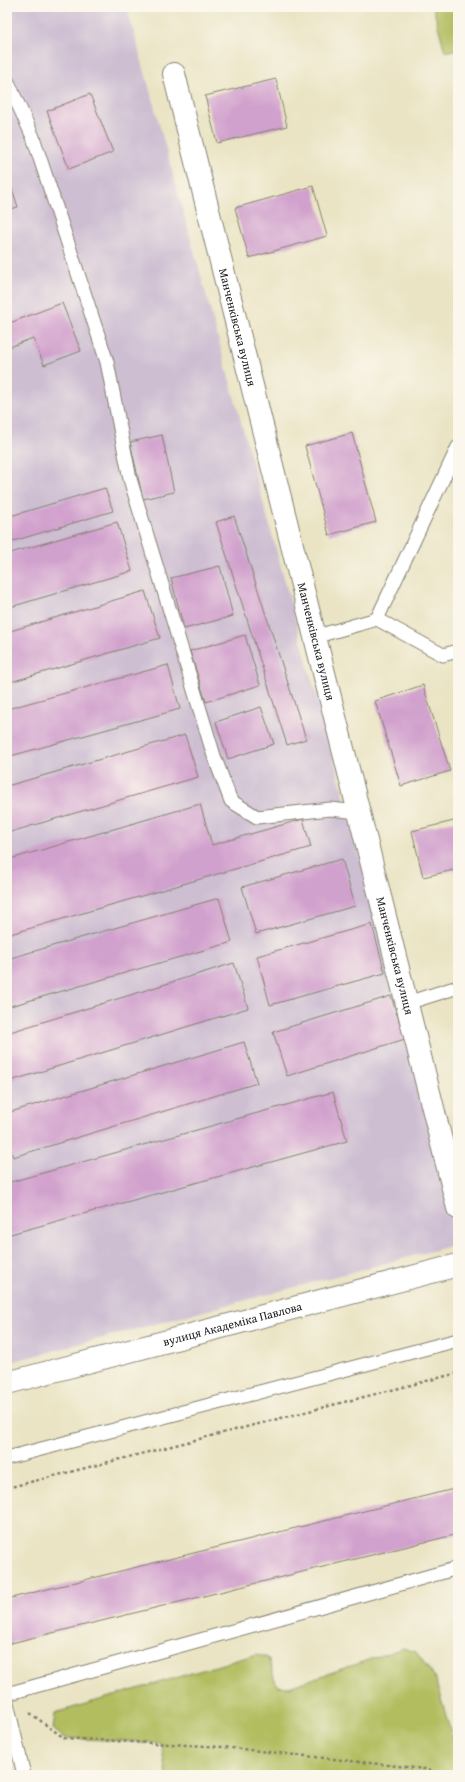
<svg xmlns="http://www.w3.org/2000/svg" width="465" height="1782" font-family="'Gentium Book Plus',serif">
  <rect width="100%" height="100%" fill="#fbf7ec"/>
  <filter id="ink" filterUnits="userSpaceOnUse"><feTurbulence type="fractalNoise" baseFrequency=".025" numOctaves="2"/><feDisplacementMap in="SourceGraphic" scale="8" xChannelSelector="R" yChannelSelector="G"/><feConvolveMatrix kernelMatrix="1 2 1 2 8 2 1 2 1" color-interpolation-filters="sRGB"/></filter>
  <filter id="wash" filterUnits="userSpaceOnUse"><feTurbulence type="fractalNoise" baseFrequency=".012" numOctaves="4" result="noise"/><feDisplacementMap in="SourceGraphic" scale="16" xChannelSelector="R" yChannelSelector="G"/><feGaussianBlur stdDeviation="0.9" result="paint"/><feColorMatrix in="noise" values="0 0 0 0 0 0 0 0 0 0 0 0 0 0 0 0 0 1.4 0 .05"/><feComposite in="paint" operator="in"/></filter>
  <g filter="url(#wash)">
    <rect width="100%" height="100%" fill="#eae4c4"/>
    <!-- industrial -->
    <path fill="#cdbed2" d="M7,7H127L458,1211V1244L7,1363Z"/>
    <!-- green -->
    <path fill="#b1bd5f" stroke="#666c3e" d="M433,7H458V49L445,52Z
      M403,1648L416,1652L434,1676L458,1755V1775H166L161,1743L64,1738L53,1729L55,1713L257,1654L268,1658L277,1686L289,1687Z"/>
    <g id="blocks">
      <!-- building -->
      <path fill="#d1a1cd" d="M276,79L287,126L217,143L205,96Z
        M90,94L113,152L69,169L47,111Z
        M7,173L18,207L7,210Z
        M313,186L327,236L249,258L235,208Z
        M62,303L81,351L44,365L33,338L7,348V324Z
        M352,433L376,522L329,535L305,446Z
        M162,435L174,492L143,499L130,442Z
        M105,488L113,511L7,543V517Z
        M234,516L306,739L287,745L216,522Z
        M117,522L132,571L7,608V554Z
        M220,566L233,616L184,629L171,578Z
        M145,591L160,638L7,683V632Z
        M245,635L260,685L206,702L190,651Z
        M168,665L180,709L7,757V709Z
        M423,685L450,771L401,786L375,701Z
        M261,707L274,744L228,759L216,722Z
        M185,735L198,777L7,833V786Z
        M200,804L212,845L303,819L311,847L7,935V860Z
        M458,820V869L423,877L412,831Z
        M342,859L355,906L256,934L242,887Z
        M219,898L232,942L7,1007V959Z
        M372,924L385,973L270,1005L257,956Z
        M234,963L248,1008L7,1082V1033Z
        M391,996L405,1039L287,1076L273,1032Z
        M244,1042L257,1083L13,1157L7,1138V1113Z
        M333,1092L347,1141L7,1235V1183Z
        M458,1488V1534L7,1644V1599Z"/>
    </g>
  </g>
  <g filter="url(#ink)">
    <use href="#blocks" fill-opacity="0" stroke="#838070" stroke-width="1"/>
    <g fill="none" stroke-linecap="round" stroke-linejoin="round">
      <defs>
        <path id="lane" d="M7,80L33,137L107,362L130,479L214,756L231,801L257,817L330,809L358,812
          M377,619L458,447
          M314,637L377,619L443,655L458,651
          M407,1003L458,987
          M7,1458L458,1340
          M7,1694L458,1568
          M7,1703L24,1775"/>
        <g id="street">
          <path id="s1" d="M174,74L458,1208"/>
        </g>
        <g id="primary">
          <path id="s2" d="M7,1383L458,1265"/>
        </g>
      </defs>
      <!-- lane casing -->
      <use href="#lane" stroke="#838070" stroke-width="15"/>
      <!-- street casing -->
      <use href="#street" stroke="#838070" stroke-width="24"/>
      <!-- primary casing -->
      <use href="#primary" stroke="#838070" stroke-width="24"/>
      <!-- path -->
      <path stroke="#838070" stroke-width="2.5" stroke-dasharray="3 3" stroke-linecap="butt" d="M7,1488L458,1373
        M30,1713L64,1738L223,1747L425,1769L446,1775"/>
      <!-- lane -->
      <use href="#lane" stroke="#fff" stroke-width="13"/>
      <!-- street -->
      <use href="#street" stroke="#fff" stroke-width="22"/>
      <!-- primary -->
      <use href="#primary" stroke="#fff" stroke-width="22"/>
    </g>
  </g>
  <g text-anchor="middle" stroke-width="3" stroke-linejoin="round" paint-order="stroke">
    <!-- street labels -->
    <g font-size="12" fill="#1c1c1c" stroke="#fbf7ec">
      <text dy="4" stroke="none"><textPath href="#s1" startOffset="261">Манченківська вулиця</textPath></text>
      <text dy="4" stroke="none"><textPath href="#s1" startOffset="585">Манченківська вулиця</textPath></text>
      <text dy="4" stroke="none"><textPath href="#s1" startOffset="909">Манченківська вулиця</textPath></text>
      <text dy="4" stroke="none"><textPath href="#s2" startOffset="233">вулиця Академіка Павлова</textPath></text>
    </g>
  </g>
  <!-- margin -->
  <rect width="465" height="1782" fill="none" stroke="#fbf7ec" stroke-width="24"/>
</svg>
